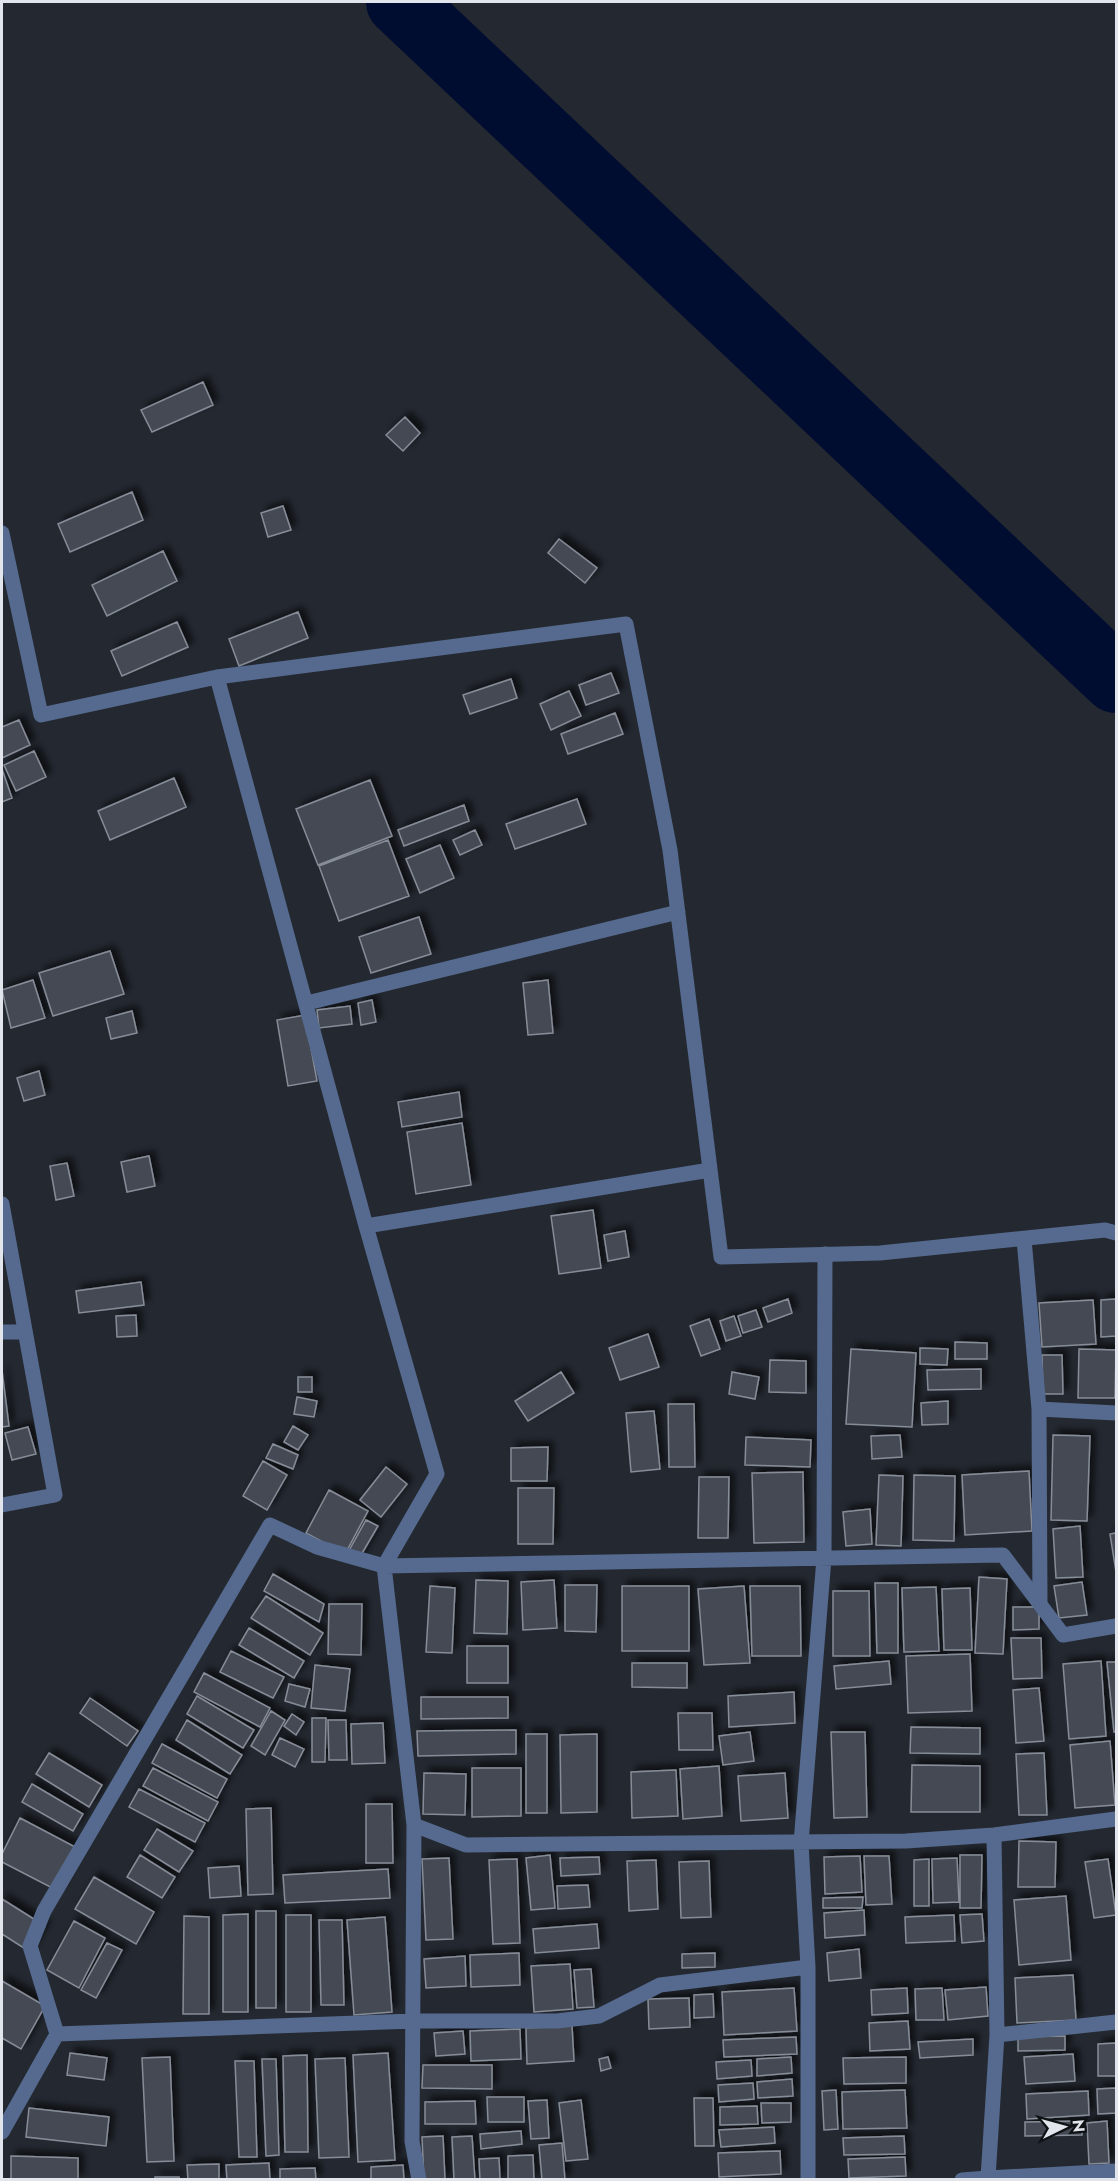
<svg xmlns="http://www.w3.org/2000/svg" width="1118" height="2181" font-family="Jost,sans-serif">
  <defs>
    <filter id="shadow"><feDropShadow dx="5.5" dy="-5.5" stdDeviation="3" flood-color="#0009"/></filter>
  </defs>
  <rect width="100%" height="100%" fill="#242931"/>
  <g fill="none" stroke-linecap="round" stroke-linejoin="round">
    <!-- river -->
    <path stroke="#000c30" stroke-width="68" d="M400,2L1116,679"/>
  </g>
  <!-- building -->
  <path fill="#444953" stroke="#878d98" stroke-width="1.5" filter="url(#shadow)" d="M203,382L213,405L152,432L141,410Z
    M405,417L420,433L403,451L386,435Z
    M132,492L143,520L70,552L58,524Z
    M283,506L291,530L268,537L261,513Z
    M559,539L597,568L585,583L548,553Z
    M163,551L177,581L107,616L92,585Z
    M298,612L308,638L239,666L229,639Z
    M177,622L188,647L122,676L111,651Z
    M611,673L619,693L586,705L579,685Z
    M511,679L517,698L470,714L463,695Z
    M569,691L581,716L551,730L540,704Z
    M615,713L623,734L568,754L561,734Z
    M19,720L30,745L2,758V727Z
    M34,751L46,777L16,791L4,765Z
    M2,769L12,798L2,802Z
    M174,778L186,807L110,840L98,811Z
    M370,780L392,836L318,865L296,809Z
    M577,799L586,824L515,849L506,824Z
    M464,805L469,821L404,846L398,830Z
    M475,830L482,845L460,855L453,840Z
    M388,840L409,896L339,921L319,866Z
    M440,845L454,878L420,893L406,859Z
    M419,917L431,954L371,973L359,937Z
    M110,951L124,994L53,1016L39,973Z
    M33,980L45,1018L11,1028L2,990Z
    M548,980L553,1033L528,1035L523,983Z
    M372,1000L376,1022L361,1025L358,1003Z
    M350,1006L352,1024L319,1028L317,1010Z
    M132,1011L137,1033L111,1039L106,1018Z
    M305,1015L317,1081L288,1086L277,1020Z
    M39,1071L45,1095L24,1101L17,1078Z
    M459,1092L462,1117L402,1127L398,1102Z
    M462,1123L471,1185L416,1194L407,1132Z
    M149,1156L155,1186L127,1192L121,1162Z
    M67,1163L74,1196L56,1200L50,1166Z
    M593,1210L601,1268L559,1274L551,1216Z
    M625,1231L629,1257L608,1261L604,1235Z
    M141,1282L144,1305L79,1313L76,1291Z
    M788,1299L792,1313L768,1322L763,1308Z
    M1116,1299V1336L1101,1337V1300Z
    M1093,1300L1096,1344L1042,1347L1039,1303Z
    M756,1310L762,1327L743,1333L738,1316Z
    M136,1315L137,1336L117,1337L116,1316Z
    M734,1316L741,1336L726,1341L720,1321Z
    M709,1319L720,1349L701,1356L690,1326Z
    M648,1334L659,1367L620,1380L609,1348Z
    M955,1342L987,1343V1359H955Z
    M920,1348L948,1349L947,1365L920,1364Z
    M851,1349L916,1353L912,1427L846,1424Z
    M1079,1349L1116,1350L1115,1398H1078Z
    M1042,1355H1062L1063,1394H1043Z
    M770,1360L806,1361V1393L769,1392Z
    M981,1369V1389L928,1390L927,1370Z
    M2,1370L9,1426L2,1427Z
    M561,1372L574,1393L528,1421L515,1401Z
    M732,1372L759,1377L755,1399L729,1394Z
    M298,1377H312V1392H298Z
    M297,1397L317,1401L314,1417L294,1414Z
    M948,1401V1424L922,1425L921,1403Z
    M668,1404H694L695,1467H669Z
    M654,1411L660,1469L631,1472L626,1413Z
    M293,1426L308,1435L298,1450L284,1442Z
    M28,1427L36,1454L12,1460L5,1433Z
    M900,1435L902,1457L872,1459L871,1436Z
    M1053,1435L1090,1436L1087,1521L1051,1520Z
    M746,1437L811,1440L810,1467L745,1465Z
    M273,1444L298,1455L293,1469L266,1458Z
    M548,1447L547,1481H511V1448Z
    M263,1461L287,1475L267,1510L243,1496Z
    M386,1467L407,1484L381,1517L360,1500Z
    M1029,1471L1032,1531L965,1535L962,1475Z
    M803,1472L804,1542L754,1543L752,1473Z
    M879,1475L903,1476L901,1546L876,1545Z
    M914,1475L955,1476L954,1541L913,1540Z
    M699,1477H729L728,1538H698Z
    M518,1488H554L553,1544H518Z
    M329,1490L368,1511L345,1554L306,1533Z
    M870,1509L872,1544L846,1546L843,1512Z
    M366,1520L378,1526L357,1562L346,1556Z
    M1080,1526L1083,1577L1056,1578L1053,1529Z
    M1116,1533V1572L1110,1534Z
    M273,1574L324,1604L319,1622L264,1591Z
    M979,1577L1007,1579L1003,1654L975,1653Z
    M476,1580L508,1581L507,1634L474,1633Z
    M554,1580L557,1628L523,1630L521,1582Z
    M1082,1582L1087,1615L1059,1618L1054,1586Z
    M875,1583H898V1653H877Z
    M565,1585H597L596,1632L565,1631Z
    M430,1586L455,1588L452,1653L426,1652Z
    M622,1586H689V1651H622Z
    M744,1586L750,1663L704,1665L698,1589Z
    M750,1586H800L801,1656H752Z
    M936,1587L939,1651L904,1652L902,1588Z
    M970,1588L972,1650H944L942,1589Z
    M833,1591H869L870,1656H833Z
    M266,1596L323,1633L310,1655L251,1618Z
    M329,1604H362L361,1655L328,1654Z
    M1013,1607H1039V1629L1013,1630Z
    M249,1628L304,1661L294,1678L239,1645Z
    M1011,1638H1041L1042,1678L1013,1679Z
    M467,1646H508V1683H467Z
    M231,1651L284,1677L273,1698L220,1672Z
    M970,1654L972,1711L908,1713L906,1656Z
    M889,1661L891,1684L836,1689L834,1666Z
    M1101,1661L1106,1736L1069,1739L1063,1664Z
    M1107,1662H1116V1732H1114Z
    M632,1663H687V1688L632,1687Z
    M315,1665L350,1669L345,1711L311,1708Z
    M204,1673L270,1708L260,1727L194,1692Z
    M289,1684L310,1689L305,1707L285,1701Z
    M1039,1688L1044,1741L1016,1743L1013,1690Z
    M794,1692L795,1723L729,1727L728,1696Z
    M197,1696L254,1730L243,1748L187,1714Z
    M421,1697H508V1718L421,1719Z
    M90,1698L138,1731L127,1746L80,1713Z
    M271,1711L285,1720L265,1755L251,1746Z
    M678,1713H712L713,1750H679Z
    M292,1714L304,1722L296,1735L284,1726Z
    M312,1718H326L325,1762H312Z
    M187,1720L242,1755L230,1774L176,1740Z
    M328,1720H346L347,1760H329Z
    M383,1723L385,1763L352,1764L351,1724Z
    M911,1727L980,1728V1754L910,1753Z
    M516,1730V1754L418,1756L417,1731Z
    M750,1732L754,1761L723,1765L719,1736Z
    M831,1732H865L867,1817L834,1818Z
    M526,1734H547V1813H526Z
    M597,1734V1812L561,1813L560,1735Z
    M280,1738L304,1749L295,1767L272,1755Z
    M1110,1741L1115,1805L1075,1808L1070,1745Z
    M162,1744L227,1779L217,1798L152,1763Z
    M49,1753L102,1785L89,1807L36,1774Z
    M1044,1753L1047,1815H1019L1016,1754Z
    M912,1765L980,1766V1812H911Z
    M719,1766L722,1816L683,1819L680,1769Z
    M153,1768L218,1802L208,1821L143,1786Z
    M472,1768H521V1816L472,1817Z
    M676,1770L678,1816L632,1818L631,1772Z
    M424,1773L466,1774L465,1815L423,1814Z
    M785,1773L788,1818L741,1821L738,1776Z
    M32,1784L83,1814L73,1831L22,1802Z
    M139,1789L205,1823L195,1842L129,1807Z
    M366,1804H392L393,1863H366Z
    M271,1808L273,1894L248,1895L246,1809Z
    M20,1818L79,1849L58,1891L2,1862V1854Z
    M157,1829L193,1851L179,1872L144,1850Z
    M1019,1841L1056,1842L1055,1887H1018Z
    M140,1855L175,1877L162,1898L127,1877Z
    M550,1855L555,1908L531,1910L526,1858Z
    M960,1855H982L981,1908H960Z
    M860,1856L862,1892L825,1894L824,1857Z
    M864,1856H889L892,1904L866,1905Z
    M599,1857L600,1874L561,1876L560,1858Z
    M449,1858L453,1939L426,1940L422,1859Z
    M957,1858L959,1902L933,1903L932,1859Z
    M517,1859L520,1943L493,1944L489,1860Z
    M929,1859V1906H914V1860Z
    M1108,1859L1116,1915L1094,1918L1085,1862Z
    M656,1860L658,1909L629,1911L627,1861Z
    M709,1861L711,1917L681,1918L679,1862Z
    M239,1866L241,1896L210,1898L208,1868Z
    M388,1869L390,1898L285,1903L283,1875Z
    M94,1877L154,1912L136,1944L75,1909Z
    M588,1885L590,1907L558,1909L557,1886Z
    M1066,1896L1071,1960L1019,1965L1014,1900Z
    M863,1897L862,1908H823V1898Z
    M2,1899L45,1926L30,1952L2,1934Z
    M864,1910L865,1935L825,1938L824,1913Z
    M256,1911H276V2008H256Z
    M248,1914V2012H223V1915Z
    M982,1914L984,1941L962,1943L960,1915Z
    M286,1915H311V2012H286Z
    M954,1915L955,1941L906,1943L905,1917Z
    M184,1916L209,1917V2014H183Z
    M385,1917L392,2012L354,2015L347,1920Z
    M319,1920H342L344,2005H321Z
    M74,1921L105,1938L79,1988L47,1970Z
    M597,1924L599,1948L535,1953L533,1929Z
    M107,1943L122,1950L96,1998L81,1990Z
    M859,1949L861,1978L829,1981L827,1953Z
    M519,1953L520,1985L471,1987L470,1955Z
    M715,1953V1967L682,1968V1954Z
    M465,1956L466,1986L426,1988L424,1959Z
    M570,1964L573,2009L534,2012L531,1966Z
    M591,1969L594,2007L577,2008L574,1970Z
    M1073,1975L1076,2020L1017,2023L1015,1978Z
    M2,1981L45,2006L21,2049L2,2038Z
    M986,1987L988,2016L948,2020L945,1990Z
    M794,1988L797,2031L724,2035L722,1992Z
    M907,1988L908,2013L872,2015L871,1990Z
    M942,1988L944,2020H916L915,1989Z
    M713,1994L714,2017L694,2018V1995Z
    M689,1998L690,2027L649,2029L648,1999Z
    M908,2021L910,2049L870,2051L869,2023Z
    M572,2026L574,2061L527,2064L526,2028Z
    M520,2029L521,2059L471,2061L470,2031Z
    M463,2031L465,2054L436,2056L434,2033Z
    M1065,2036V2050L1018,2051V2037Z
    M796,2037L797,2054L724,2057L723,2040Z
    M973,2039V2055L920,2058L918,2042Z
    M1116,2043V2076H1098V2044Z
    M70,2053L107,2058L104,2080L67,2075Z
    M388,2053L395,2160L358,2162L353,2055Z
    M1073,2054L1075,2081L1026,2084L1024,2057Z
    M307,2055L308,2152H285L283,2056Z
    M170,2057L174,2161L147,2162L142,2058Z
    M608,2057L611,2068L601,2071L599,2059Z
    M791,2057L792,2073L757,2076V2059Z
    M906,2057V2083L844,2084L843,2058Z
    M345,2058L349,2157L319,2158L315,2059Z
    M262,2059H276L279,2155L266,2156Z
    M751,2060L752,2076L717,2079L716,2062Z
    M235,2061H254L257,2157H239Z
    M423,2065H492V2089L422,2088Z
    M792,2079L793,2096L758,2098L757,2082Z
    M753,2083L754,2099L719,2102L718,2085Z
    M1116,2088V2113L1098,2114L1097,2089Z
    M836,2090L838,2129L824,2130L822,2091Z
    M905,2090L907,2128L843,2129L842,2092Z
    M1088,2091L1089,2115L1027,2119L1026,2094Z
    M487,2097H524V2122H488Z
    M694,2098H713L714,2146H695Z
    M547,2100L549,2138L531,2139L528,2101Z
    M581,2100L588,2159L566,2161L559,2103Z
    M475,2101L476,2124H425V2102Z
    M761,2103H791V2122L762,2123Z
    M757,2106L758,2124L720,2125V2107Z
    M29,2108L109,2117L106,2146L26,2137Z
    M1082,2121V2135L1025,2136V2122Z
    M1107,2121L1109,2163L1089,2164L1087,2123Z
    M774,2127L775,2143L721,2147L719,2130Z
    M521,2131L522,2144L481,2149L480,2134Z
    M443,2136L445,2180H424L422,2137Z
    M472,2136L475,2180H454L452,2137Z
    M904,2136L905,2154L844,2155L843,2138Z
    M562,2143L565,2180H542L539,2145Z
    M780,2151L781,2174L719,2177L718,2153Z
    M533,2155L534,2180H508V2156Z
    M11,2156L78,2158V2180H11Z
    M905,2157L906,2176L849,2178L848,2159Z
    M499,2158L500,2180H480L479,2159Z
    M269,2163L270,2180H227L226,2165Z
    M219,2164V2180H188L187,2165Z
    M403,2165L404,2180H371V2167Z
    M315,2168L316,2180H280V2169Z
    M155,2177H179L180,2180H155Z"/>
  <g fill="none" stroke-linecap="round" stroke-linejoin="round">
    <!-- minor -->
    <path stroke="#556a8e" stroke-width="15" d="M2,533L41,715L217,677L626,624L670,850L721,1257L880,1253L1105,1230L1116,1233
      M307,1003L678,912
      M2,1204L55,1495L2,1505
      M366,1226L710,1170
      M1024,1239L1039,1409L1116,1413
      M2,1332H25
      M1039,1409L1040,1604
      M414,1825L384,1566L1003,1555L1063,1635L1116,1626
      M994,1835L997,2035L988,2178L1116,2171
      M57,2034L30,1946L44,1911L270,1525L317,1547L384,1566L437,1474L366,1226L217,677
      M997,2035L1116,2022
      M2,2132L57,2034L413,2021H557L599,2016L660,1985L808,1967
      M419,2180L412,2141L414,1825L466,1845L906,1841L994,1835L1116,1819
      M808,2180V1967L801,1843L824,1558L825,1254
      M962,2180L988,2178"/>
  </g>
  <!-- border -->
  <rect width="1118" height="2181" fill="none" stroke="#e2e5eb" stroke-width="6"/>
  <!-- north arrow -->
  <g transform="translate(1064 2127) rotate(85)" stroke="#0f1215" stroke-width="4.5" paint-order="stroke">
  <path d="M0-4.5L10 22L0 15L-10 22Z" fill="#e2e5eb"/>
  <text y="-9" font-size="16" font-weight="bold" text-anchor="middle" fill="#e2e5eb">N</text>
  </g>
</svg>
